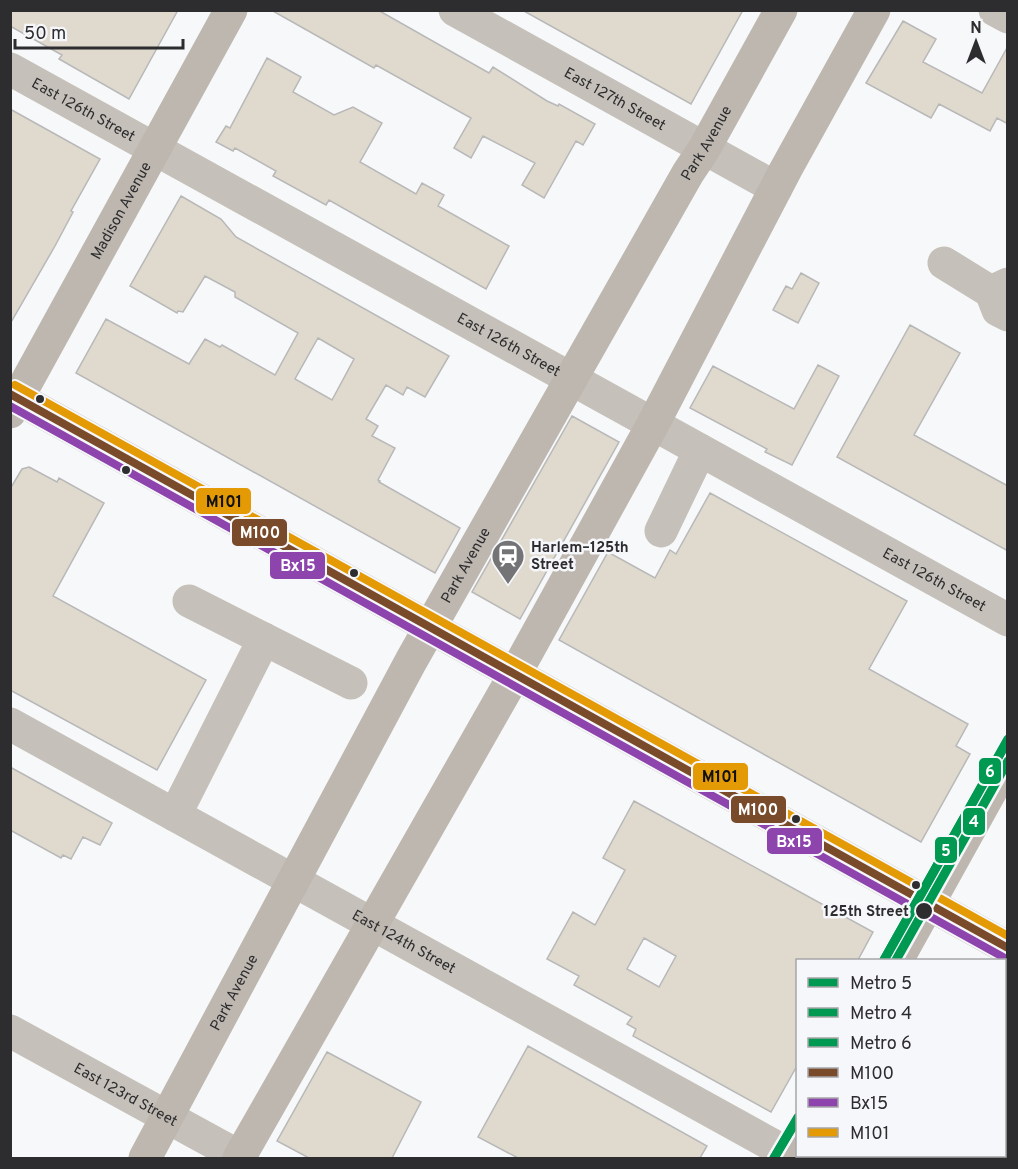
<svg xmlns="http://www.w3.org/2000/svg" width="1018" height="1169" font-family="Overpass,sans-serif">
  <rect width="100%" height="100%" fill="#f7f8f9"/>
  <!-- building -->
  <path fill="#dfd9ce" stroke="#b8b8b8" stroke-width="1.5" fill-rule="evenodd" d="M10,10H178L129,99L59,59L62,55L10,26Z
    M271,10H378L489,73L493,67L547,101L558,106L559,104L595,124L583,145L576,141L544,198L522,185L535,163L483,136L471,158L454,148L471,118L376,65L374,68Z
    M522,10H743L691,104Z
    M903,21L936,39L923,62L982,93L1008,46V124L997,118L990,131L939,104L931,118L866,83Z
    M267,58L301,77L293,92L334,115L353,107L382,123L360,162L416,194L422,183L444,195L438,206L509,246L486,289L329,200L326,205L273,176L276,171L235,148L233,151L216,142L226,126L230,128Z
    M10,109L100,159L71,211L73,212L55,246L10,324Z
    M181,196L221,219L236,237L449,356L425,397L407,387L403,395L386,385L366,419L378,426L372,436L395,448L378,480L380,481L379,482L460,528L435,573L76,373L106,319L189,364L205,339L220,347L222,345L275,375L298,333L235,297V292L205,276L183,312L178,311L177,313L130,286ZM318,338L354,359L332,400L295,379Z
    M801,273L819,283L798,323L773,310L786,286L792,289Z
    M910,325L960,353L914,435L1008,486V551L837,457Z
    M818,365L839,376L792,465L765,452L767,449L690,408L713,366L794,409Z
    M572,416L619,442L520,619L472,592Z
    M29,467L57,482L59,478L104,503L53,596L206,680L157,770L10,690V489L22,469Z
    M710,493L907,601L869,669L968,724L956,746L970,754L921,842L559,640L608,552L655,578L670,550L676,554Z
    M10,767L112,823L100,845L83,837L71,859L63,855L61,858L10,830Z
    M634,801L873,932L858,960H798V1064L771,1112L633,1036L636,1029L627,1024L632,1017L574,985L579,976L547,959L573,912L595,925L625,870L603,858ZM644,938L676,956L659,987L627,969Z
    M528,1046L707,1146L700,1158H518L478,1137Z
    M327,1052L421,1102L392,1158H309L277,1141Z"/>
  <g fill="none" stroke-linecap="round" stroke-linejoin="round">
    <!-- minor -->
    <g stroke="#c5c0b9" stroke-width="33">
      <path id="s1" d="M455,10L776,188"/>
      <path d="M995,10L1008,17"/>
      <path id="s2" d="M10,69L1008,620"/>
      <path d="M944,263L991,292"/>
      <path d="M1008,284L991,292L998,310L1008,315"/>
      <path d="M661,531L700,450"/>
      <path d="M189,601L351,683"/>
      <path id="s3" d="M10,724L796,1158"/>
      <path d="M175,815L264,639"/>
      <path id="s4" d="M10,1031L242,1158"/>
    </g>
    <!-- major -->
    <g stroke="#beb7b0" stroke-width="33">
      <path d="M10,394L1008,948"/>
      <path id="s5" d="M10,412L231,10"/>
      <path d="M897,960L1008,760"/>
      <path id="s6" d="M145,1158L411,661L688,173L704,149L781,10"/>
      <path d="M239,1158L515,674L653,424L786,169L874,10"/>
      <path d="M786,1158L798,1139"/>
    </g>
    <defs>
      <path id="bus-1" d="M10,394L1008,948"/>
      <path id="bus-2" d="M10,406L1003,957"/>
      <path id="bus-3" d="M15,385L1008,936
        M888,955L920,899"/>
    </defs>
    <!-- bus-1 casing -->
    <use href="#bus-1" stroke="#f6f7fa" stroke-width="12"/>
    <!-- bus-2 casing -->
    <use href="#bus-2" stroke="#f6f7fa" stroke-width="12"/>
    <!-- bus-3 casing -->
    <use href="#bus-3" stroke="#f6f7fa" stroke-width="12"/>
    <!-- bus-1 -->
    <use href="#bus-1" stroke="#7a4b2a" stroke-width="8"/>
    <!-- bus-2 -->
    <use href="#bus-2" stroke="#8e44ad" stroke-width="8"/>
    <!-- bus-3 -->
    <use href="#bus-3" stroke="#e39a05" stroke-width="8"/>
    <defs>
      <path id="metro-1" d="M884,960L1008,740
        M774,1158L798,1117"/>
      <path id="metro-2" d="M896,960L1008,761"/>
      <path id="metro-3" d="M884,960L1008,739
        M774,1158L798,1118"/>
    </defs>
    <!-- metro-1 casing -->
    <use href="#metro-1" stroke="#f6f7fa" stroke-width="14"/>
    <!-- metro-2 casing -->
    <use href="#metro-2" stroke="#f6f7fa" stroke-width="14"/>
    <!-- metro-3 casing -->
    <use href="#metro-3" stroke="#f6f7fa" stroke-width="14"/>
    <!-- metro-1 -->
    <use href="#metro-1" stroke="#009952" stroke-width="9"/>
    <!-- metro-2 -->
    <use href="#metro-2" stroke="#009952" stroke-width="9"/>
    <!-- metro-3 -->
    <use href="#metro-3" stroke="#009952" stroke-width="9"/>
  </g>
  <!-- icons -->
  <defs>
    <symbol id="station-pin" viewBox="-11 -11 22 30"><path d="M0 17L-7.5 6A9.5 9.5 0 1 1 7.5 6Z" fill="#747476" stroke="#f6f7fa"/><path d="M-3-6H3Q5-6 5-4V2Q5 4 3 4L4.5 6H3L1.5 4h-3L-3 6H-4.5L-3 4Q-5 4-5 2V-4Q-5-6-3-6ZM-3.5-4v3h7v-3ZM-3.5 1v1.5H-2V1ZM2 1v1.5H3.5V1Z" fill="#fff"/></symbol>
  </defs>
  <g fill-rule="evenodd">
    <use href="#station-pin" x="489" y="537" width="38" height="52"/>
  </g>
  <!-- markers -->
  <g fill="#2d2d2f" stroke="#f6f7fa" stroke-width="2">
    <circle cx="40" cy="399" r="5"/>
    <circle cx="126" cy="470" r="5"/>
    <circle cx="354" cy="573" r="5"/>
    <circle cx="796" cy="819" r="5"/>
    <circle cx="916" cy="885" r="5"/>
    <circle cx="924" cy="911" r="9"/>
  </g>
  <g text-anchor="middle" stroke-width="5" stroke-linejoin="round" paint-order="stroke">
    <!-- street labels -->
    <g font-size="15" fill="#2d2d2f" stroke="#f6f7fa">
      <text dy="5" stroke="none"><textPath href="#s1" startOffset="183">East 127th Street</textPath></text>
      <text dy="5" stroke="none"><textPath href="#s2" startOffset="84">East 126th Street</textPath></text>
      <text dy="5" stroke="none"><textPath href="#s6" startOffset="1160">Park Avenue</textPath></text>
      <text dy="5" stroke="none"><textPath href="#s5" startOffset="230">Madison Avenue</textPath></text>
      <text dy="5" stroke="none"><textPath href="#s2" startOffset="570">East 126th Street</textPath></text>
      <text dy="5" stroke="none"><textPath href="#s6" startOffset="674">Park Avenue</textPath></text>
      <text dy="5" stroke="none"><textPath href="#s2" startOffset="1056">East 126th Street</textPath></text>
      <text dy="5" stroke="none"><textPath href="#s3" startOffset="450">East 124th Street</textPath></text>
      <text dy="5" stroke="none"><textPath href="#s6" startOffset="188">Park Avenue</textPath></text>
      <text dy="5" stroke="none"><textPath href="#s4" startOffset="132">East 123rd Street</textPath></text>
    </g>
    <!-- poi labels -->
    <g font-size="15" font-weight="bold" fill="#2d2d2f" stroke="#f6f7fa" text-anchor="start">
      <text x="531" y="552">Harlem–125th<tspan x="531" dy="17">Street</tspan></text>
    </g>
    <!-- stop labels -->
    <g font-size="15" font-weight="bold" fill="#2d2d2f" stroke="#f6f7fa" text-anchor="end">
      <text x="909" y="916">125th Street</text>
    </g>
  </g>
  <g stroke="#f6f7fa" stroke-width="2">
    <rect x="195" y="487" width="57" height="28" rx="6" fill="#e39a05"/>
    <rect x="231" y="518" width="57" height="29" rx="6" fill="#7a4b2a"/>
    <rect x="269" y="551" width="57" height="29" rx="6" fill="#8e44ad"/>
    <rect x="978" y="757" width="24" height="28" rx="6" fill="#009952"/>
    <rect x="692" y="762" width="57" height="29" rx="6" fill="#e39a05"/>
    <rect x="730" y="795" width="57" height="29" rx="6" fill="#7a4b2a"/>
    <rect x="962" y="807" width="24" height="29" rx="6" fill="#009952"/>
    <rect x="766" y="827" width="57" height="28" rx="6" fill="#8e44ad"/>
    <rect x="934" y="836" width="24" height="28" rx="6" fill="#009952"/>
  </g>
  <g font-size="16" text-anchor="middle" font-weight="bold" fill="#fff">
    <text x="260" y="538">M100</text>
    <text x="298" y="571">Bx15</text>
    <text x="990" y="777">6</text>
    <text x="758" y="815">M100</text>
    <text x="974" y="827">4</text>
    <text x="794" y="847">Bx15</text>
    <text x="946" y="856">5</text>
  </g>
  <g font-size="16" text-anchor="middle" font-weight="bold" fill="#111">
    <text x="224" y="507">M101</text>
    <text x="720" y="782">M101</text>
  </g>
  <!-- border -->
  <rect width="1018" height="1169" fill="none" stroke="#2d2d2f" stroke-width="24"/>
  <!-- legend -->
  <rect x="796" y="959" width="210" height="198" fill="#f6f7fa" stroke="#a6a6a9" stroke-width="1.5"/>
  <rect x="808" y="978" width="30" height="9" fill="#009952" stroke="#a6a6a9" stroke-width="1.5"/>
  <text x="850" y="989" font-size="18" fill="#2d2d2f">Metro 5</text>
  <rect x="808" y="1008" width="30" height="9" fill="#009952" stroke="#a6a6a9" stroke-width="1.5"/>
  <text x="850" y="1019" font-size="18" fill="#2d2d2f">Metro 4</text>
  <rect x="808" y="1038" width="30" height="9" fill="#009952" stroke="#a6a6a9" stroke-width="1.5"/>
  <text x="850" y="1049" font-size="18" fill="#2d2d2f">Metro 6</text>
  <rect x="808" y="1068" width="30" height="9" fill="#7a4b2a" stroke="#a6a6a9" stroke-width="1.5"/>
  <text x="850" y="1079" font-size="18" fill="#2d2d2f">M100</text>
  <rect x="808" y="1098" width="30" height="9" fill="#8e44ad" stroke="#a6a6a9" stroke-width="1.5"/>
  <text x="850" y="1109" font-size="18" fill="#2d2d2f">Bx15</text>
  <rect x="808" y="1128" width="30" height="9" fill="#e39a05" stroke="#a6a6a9" stroke-width="1.5"/>
  <text x="850" y="1139" font-size="18" fill="#2d2d2f">M101</text>
  <!-- north arrow -->
  <g transform="translate(976 42)" stroke="#f6f7fa" stroke-width="4.5" paint-order="stroke">
  <path d="M0-4.5L10 22L0 15L-10 22Z" fill="#2d2d2f"/>
  <text y="-9" font-size="16" font-weight="bold" text-anchor="middle" fill="#2d2d2f">N</text>
  </g>
  <!-- scale -->
  <path d="M15 39v9h168v-9" fill="none" stroke="#2d2d2f" stroke-width="3"/>
  <text x="24" y="39" font-size="18" fill="#2d2d2f" stroke="#f6f7fa" stroke-width="4.5" paint-order="stroke">50 m</text>
</svg>
